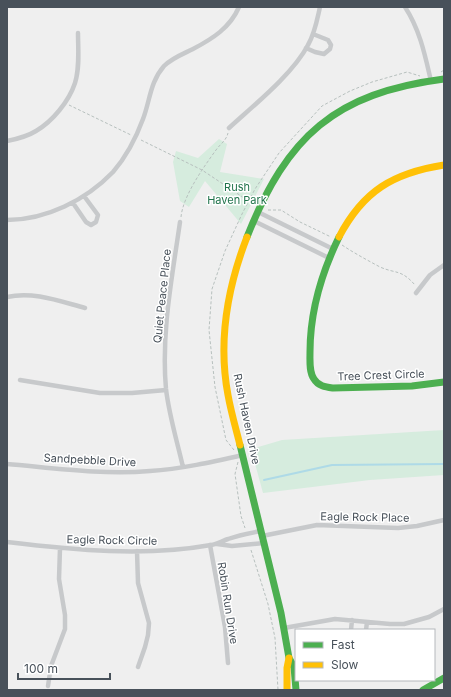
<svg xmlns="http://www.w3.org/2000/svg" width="451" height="697" font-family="Inter,sans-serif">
  <rect width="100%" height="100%" fill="#efefef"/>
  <!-- green -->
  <path fill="#d6ecde" d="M219,139L227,144L220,172L264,179L241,224L205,181L189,207L180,201L173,162L176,151L198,158Z
    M444,430V475L370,480L263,493L251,449L282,440Z"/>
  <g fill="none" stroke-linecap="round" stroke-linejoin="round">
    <!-- stream -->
    <path stroke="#aedae7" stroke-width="2" d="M264,480L332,465L444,464"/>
    <!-- path -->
    <path stroke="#b7c0be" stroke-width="1" stroke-dasharray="3 2" stroke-linecap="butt" d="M441,72L444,70
      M69,105L131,135
      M141,140L202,170L253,204
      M268,210H281L300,222L331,237
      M181,217C183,196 203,168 216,150C221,143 226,141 228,133
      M342,245C354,253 367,260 380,267C396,274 401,269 415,285
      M234,450L226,440L215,387L209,330L212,289L225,251L242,214L255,189L279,153L322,106L350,91L372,82L407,72L420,76
      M238,462L235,474L241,516L245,528
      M251,550L268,604L275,638L278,690"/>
    <!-- street -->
    <path stroke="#c7c9cb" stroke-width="4.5" d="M405,7C420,30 425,55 431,81
      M306,48L315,52L324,54L330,49L331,45L328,40L313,34
      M229,128C253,106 293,74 308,45C315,33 317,20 320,7
      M7,141C17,139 28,136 36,131C53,121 69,101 75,83C80,67 78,49 78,33
      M73,203L86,222L91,225L96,222L98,215L84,196
      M258,212L333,249
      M7,220C46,220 86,200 113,172C126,157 136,138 143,119C150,101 150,82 164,66C172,58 183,54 193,49C212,39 230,28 239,7
      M254,221L329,258
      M180,222C172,278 161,333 166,389C169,415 177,441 183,467
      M416,293L430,275L444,265
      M7,297C33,291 59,301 85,308
      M20,380L100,393H132L166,390
      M7,464C54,468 102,475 150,471C181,469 212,462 243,455
      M262,536L317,525L398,528L417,526L444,520
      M7,542C74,550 144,557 211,545C217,544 222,541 228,539C239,535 250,533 261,531
      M217,544L232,546L264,543
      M210,545L225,627L228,663
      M137,551L138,583L149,623L148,635L145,647L138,667
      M284,628L335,619L390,624H404L429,617L444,609
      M351,630L352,620
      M366,630L367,622
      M48,686L51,666L65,629V615L59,579L60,548"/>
    <!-- fast -->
    <path stroke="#4caf50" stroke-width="7" d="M247,237C287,136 335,93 444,79
      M339,237C321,274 310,312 310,352C310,361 309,372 314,379C318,386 326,387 333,388L412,386L444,382
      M240,445L281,613L289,658L294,667L296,690
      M423,690L444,678"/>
    <!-- slow -->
    <path stroke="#ffc107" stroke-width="7" d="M339,237C363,191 393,173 444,165
      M240,445C236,429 231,412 228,395C218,342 228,286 247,237
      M287,690V668L289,658"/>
  </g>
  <g text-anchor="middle" stroke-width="3" stroke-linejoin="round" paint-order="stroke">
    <!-- park labels -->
    <g font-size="11" fill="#20734b" stroke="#fff">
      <text x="237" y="191">Rush<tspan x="237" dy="13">Haven Park</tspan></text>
    </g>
    <!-- street labels -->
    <g font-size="11" fill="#48515a" stroke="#fff">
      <text transform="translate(162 296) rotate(-84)" y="4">Quiet Peace Place</text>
      <text transform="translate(381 375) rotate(-2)" y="4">Tree Crest Circle</text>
      <text transform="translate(247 419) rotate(78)" y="4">Rush Haven Drive</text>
      <text transform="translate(90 460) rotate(3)" y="4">Sandpebble Drive</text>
      <text transform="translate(365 517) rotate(1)" y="4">Eagle Rock Place</text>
      <text transform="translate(112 540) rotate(1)" y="4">Eagle Rock Circle</text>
      <text transform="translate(228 603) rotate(81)" y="4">Robin Run Drive</text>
    </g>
  </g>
  <!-- border -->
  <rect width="451" height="697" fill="none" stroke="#48515a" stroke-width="16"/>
  <!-- legend -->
  <rect x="295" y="629" width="140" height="52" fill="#ffffff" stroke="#b6b9bd"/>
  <rect x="303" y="642" width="20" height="6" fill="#4caf50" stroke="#b6b9bd"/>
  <text x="331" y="649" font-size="12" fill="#48515a">Fast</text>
  <rect x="303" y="662" width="20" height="6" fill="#ffc107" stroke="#b6b9bd"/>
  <text x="331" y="669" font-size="12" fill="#48515a">Slow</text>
  <!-- scale -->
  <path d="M18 673v6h92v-6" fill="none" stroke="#48515a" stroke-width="2"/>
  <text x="24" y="673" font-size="12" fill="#48515a" stroke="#ffffff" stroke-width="3" paint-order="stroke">100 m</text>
</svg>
